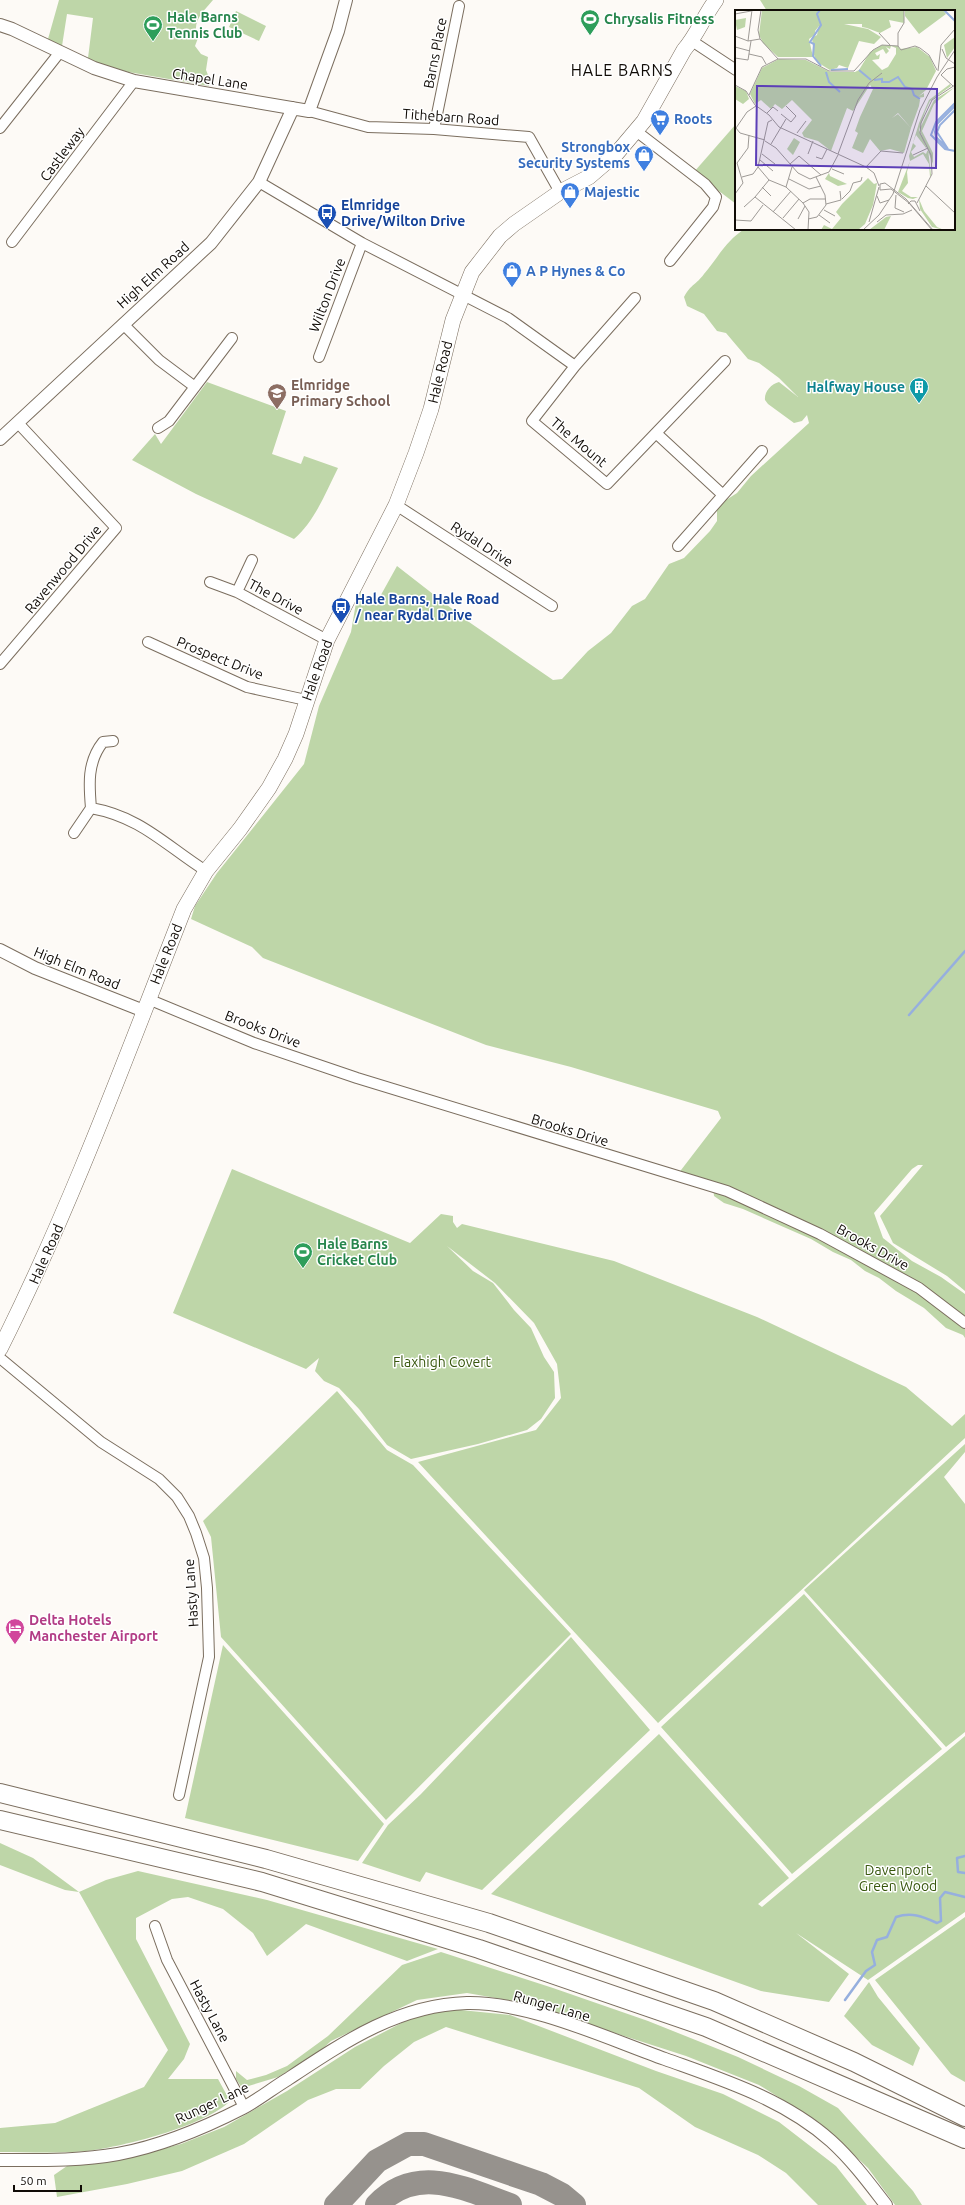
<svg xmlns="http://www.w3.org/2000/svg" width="965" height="2205" font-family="Ubuntu,sans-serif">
  <rect width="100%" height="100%" fill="#fdfaf6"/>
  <!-- green -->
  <path fill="#bed6a8" d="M59,0H213C203,12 191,22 198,38L195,46L201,54L208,57L206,70L208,75L209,86L111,69L88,58L93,18L67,14L62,46L48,39Z
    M760,0H965V1291L947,1276L893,1243L880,1216L923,1165H918L912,1169L874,1213L883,1238L912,1261L941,1277L965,1294V1338L963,1335L946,1328L924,1308L896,1291L879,1278L865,1271L851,1260L833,1252L811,1239L743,1209L724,1203L714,1196L713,1186L678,1174L721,1118L718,1111L571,1067L486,1045L263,958L252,947L191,919L195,906L217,873L304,764L319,706L351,632L358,591L377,602L397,566L469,622L553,680L562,679L588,651L611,633L632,606L645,599L669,564L684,558L710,531L717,521V510L723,502L737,493L751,476L809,423L807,415L802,421L794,423L768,404L765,400C764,392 771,384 779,382L798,397L779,378L759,363L748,359L726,333L717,331L704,314L687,306L684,297C691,284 696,285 704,274C717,259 727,239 745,229H954V11H767Z
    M236,11L266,26L259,41L229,27Z
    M736,124V204L694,172Z
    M207,382L286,411L272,454L301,464L304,456L338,468C326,492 315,521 294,539L196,494L132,460L155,434L161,444Z
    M232,1169L410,1243L441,1214L453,1216V1222L457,1228L462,1224L614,1261L757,1317L906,1387L952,1426L965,1414V1438L658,1723L418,1462L536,1430L561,1398L557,1364L534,1323L495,1283L447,1246L473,1271L493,1283L514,1310L531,1328L544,1357L554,1372L555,1398L541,1419L527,1430L478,1444L411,1459L387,1445L359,1409L339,1388L324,1381L315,1371L319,1358L306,1369L173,1313Z
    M337,1391L387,1450L413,1465L571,1634L386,1820L221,1637L211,1537L203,1521Z
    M965,1444V1452L944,1477L965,1504V1732L946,1747L804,1590Z
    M804,1594L942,1749L792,1874L661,1727Z
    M571,1637L650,1730L482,1890L426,1872L420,1882L362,1863L388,1825L421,1794Z
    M223,1645L384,1824L358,1861L185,1818Z
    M659,1734L789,1878L758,1904L762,1907L965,1736V1912L868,1980L796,1933L849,1974L829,2002L761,1991L491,1894Z
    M0,1843L33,1858L79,1892L106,1880L138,1871L267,1900L438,1949L407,1961L306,1924L267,1956L253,1933L223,1909L188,1897L172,1899L136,1918V1939L190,2044L184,2059L168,2079H218L230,2101C206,2125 129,2145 94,2150C67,2154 28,2152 0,2152V2128L55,2123L144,2087L168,2050L79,1892L65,1890L0,1865Z
    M965,1917V2082L951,2074L875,1980Z
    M441,1952L553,1988L648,2021L738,2057L799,2086L838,2108L913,2191L922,2205H895L868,2168L820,2123L759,2085L686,2056L519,2002L467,1993L417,2000L331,2041L318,2053L278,2077L242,2088L236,2079V2071L247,2080L266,2075L287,2066L328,2036L402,1965Z
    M869,1982L878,1997L920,2048L913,2066L872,2045L844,2016Z
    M451,2009L510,2015L656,2071L723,2094L779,2122L836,2166L867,2205H818L786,2173L758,2155L695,2127L639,2088L446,2027L414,2042L384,2066L360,2089H336L308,2100L244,2144L182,2171L127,2184L57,2197L54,2175L67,2166L124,2159L181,2144L224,2127L287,2091L355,2047L415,2016Z"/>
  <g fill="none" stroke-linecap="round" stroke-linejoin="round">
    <!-- stream -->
    <path stroke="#96afde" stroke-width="2.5" d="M909,1015L965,951
      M965,1856L957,1858L958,1872L965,1873
      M845,2000L866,1971L875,1965L872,1952L877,1940L887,1937L896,1917C911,1912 922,1916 937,1923L941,1921L940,1898L945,1892L965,1897"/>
    <!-- taxiway -->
    <path stroke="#96928d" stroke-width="24" d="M336,2205L377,2161L408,2144H424L541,2184L562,2195L574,2205
      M377,2205C417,2163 465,2189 510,2205"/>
    <defs>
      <path id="minor" d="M692,41L736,70
        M309,111L368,127L434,129L529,137L560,192
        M0,128L60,52
        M434,129L459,6
        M636,131L705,184L716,197L713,207L670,261
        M259,182L362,243L508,318L575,366
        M12,242L134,81
        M635,298L575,366L532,421L607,484L725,361
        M123,324L159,360L195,387
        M319,357L362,243
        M158,428L169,421L232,338
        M656,433L723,495
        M396,505L552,606
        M678,546L762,451
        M210,582L237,592L327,640
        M237,592L252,560
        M148,642L247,687L306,700
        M0,664L116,528L18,423
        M113,741L103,742C87,762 89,785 91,808C141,817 165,845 206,871
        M74,833L91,808
        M148,999L254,1043L357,1078L727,1191L820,1234L919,1288L965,1323
        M0,1358L101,1442L159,1479L177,1497L189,1516L196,1533L204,1558L207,1588L209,1657L179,1795
        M155,1926L167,1960L244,2107"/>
      <path id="tertiary" d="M0,25L12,29L94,68L134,81L309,111L338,31L346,0
        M0,439L211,243L259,182L293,108
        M0,950L35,968L144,1011
        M0,2160C39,2160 79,2161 118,2154C161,2146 204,2128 243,2108C258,2100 273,2088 288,2079C344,2042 398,2005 467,2003C530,2002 606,2038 665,2059C723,2080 784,2099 831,2141C852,2160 869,2183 886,2205"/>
      <path id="primary" d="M0,1349C71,1207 126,1057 184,909L206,871L240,829L269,788L285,759L296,734L327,640L396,505L416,453L431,409L453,320L472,272L500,236L514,224L560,192L589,177L617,153L644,121L684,50C697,35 704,16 716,0"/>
      <path id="motorway" d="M0,1793L266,1859L489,1923L714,2001L854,2062L965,2117
        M0,1820L262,1882L479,1949L706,2027L965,2139"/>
    </defs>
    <!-- minor casing -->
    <use href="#minor" stroke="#7b6e5f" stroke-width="12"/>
    <!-- tertiary casing -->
    <use href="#tertiary" stroke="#7b6e5f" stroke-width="14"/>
    <!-- primary casing -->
    <use href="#primary" stroke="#7b6e5f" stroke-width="16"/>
    <!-- motorway casing -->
    <use href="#motorway" stroke="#7b6e5f" stroke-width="20"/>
    <!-- minor -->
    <use href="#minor" stroke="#fff" stroke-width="10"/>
    <!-- tertiary -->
    <use href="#tertiary" stroke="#fff" stroke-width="12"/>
    <!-- primary -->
    <use href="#primary" stroke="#fff" stroke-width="15"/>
    <!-- motorway -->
    <use href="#motorway" stroke="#fff" stroke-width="18"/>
  </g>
  <!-- icons -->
  <defs>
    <symbol id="stadium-pin" viewBox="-11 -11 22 30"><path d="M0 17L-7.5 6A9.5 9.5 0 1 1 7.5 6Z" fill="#2e9e5b" stroke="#fff"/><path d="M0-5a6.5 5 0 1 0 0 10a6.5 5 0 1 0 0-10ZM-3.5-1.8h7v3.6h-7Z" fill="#fff"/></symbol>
    <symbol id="supermarket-pin" viewBox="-11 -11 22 30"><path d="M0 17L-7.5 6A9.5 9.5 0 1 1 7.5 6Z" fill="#3f7fe0" stroke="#fff"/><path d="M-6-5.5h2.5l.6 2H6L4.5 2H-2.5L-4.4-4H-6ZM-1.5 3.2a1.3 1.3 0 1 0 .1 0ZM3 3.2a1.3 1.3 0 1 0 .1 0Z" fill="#fff"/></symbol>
    <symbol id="shop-pin" viewBox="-11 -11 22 30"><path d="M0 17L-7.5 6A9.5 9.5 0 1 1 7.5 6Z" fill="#3f7fe0" stroke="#fff"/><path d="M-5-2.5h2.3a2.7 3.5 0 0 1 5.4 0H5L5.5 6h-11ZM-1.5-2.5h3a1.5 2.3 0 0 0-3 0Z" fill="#fff"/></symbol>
    <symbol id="bus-pin" viewBox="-11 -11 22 30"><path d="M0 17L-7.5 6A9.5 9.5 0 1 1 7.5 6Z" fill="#1a4fb4" stroke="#fff"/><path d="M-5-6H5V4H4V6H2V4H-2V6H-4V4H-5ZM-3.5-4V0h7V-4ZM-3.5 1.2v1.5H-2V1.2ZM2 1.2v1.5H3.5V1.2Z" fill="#fff"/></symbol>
    <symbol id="building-pin" viewBox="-11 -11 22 30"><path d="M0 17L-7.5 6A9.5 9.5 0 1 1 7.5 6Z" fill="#0f9aa8" stroke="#fff"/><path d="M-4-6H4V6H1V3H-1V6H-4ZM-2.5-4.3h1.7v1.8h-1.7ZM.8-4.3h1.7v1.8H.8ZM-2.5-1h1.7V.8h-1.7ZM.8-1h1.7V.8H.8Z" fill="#fff"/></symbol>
    <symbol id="school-pin" viewBox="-11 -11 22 30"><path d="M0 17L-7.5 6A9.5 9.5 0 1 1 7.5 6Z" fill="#8d6e63" stroke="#fff"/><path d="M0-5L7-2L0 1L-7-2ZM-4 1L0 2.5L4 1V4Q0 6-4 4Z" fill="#fff"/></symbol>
    <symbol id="hotel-pin" viewBox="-11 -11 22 30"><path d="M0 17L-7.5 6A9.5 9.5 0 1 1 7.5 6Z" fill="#d1479c" stroke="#fff"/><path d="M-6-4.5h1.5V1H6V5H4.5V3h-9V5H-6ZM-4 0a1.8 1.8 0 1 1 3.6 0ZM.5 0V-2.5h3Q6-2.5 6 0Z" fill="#fff"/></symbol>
  </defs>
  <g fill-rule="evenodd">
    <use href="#stadium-pin" x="579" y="8" width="22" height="30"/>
    <use href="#stadium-pin" x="142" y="14" width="22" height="30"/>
    <use href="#supermarket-pin" x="649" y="108" width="22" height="30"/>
    <use href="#shop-pin" x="633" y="144" width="22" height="30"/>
    <use href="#shop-pin" x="559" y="181" width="22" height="30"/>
    <use href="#bus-pin" x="316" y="202" width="22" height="30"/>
    <use href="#shop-pin" x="501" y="260" width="22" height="30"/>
    <use href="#building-pin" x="908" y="376" width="22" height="30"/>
    <use href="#school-pin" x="266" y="382" width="22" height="30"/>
    <use href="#bus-pin" x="330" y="596" width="22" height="30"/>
    <use href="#stadium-pin" x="292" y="1241" width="22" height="30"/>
    <use href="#hotel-pin" x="4" y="1617" width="22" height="30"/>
  </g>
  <g text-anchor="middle" stroke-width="3" stroke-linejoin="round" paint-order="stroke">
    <!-- leisure labels -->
    <g font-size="14" font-weight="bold" fill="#27864d" stroke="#fff" text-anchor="start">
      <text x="167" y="22">Hale Barns<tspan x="167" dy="16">Tennis Club</tspan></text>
      <text x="604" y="24">Chrysalis Fitness</text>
      <text x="317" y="1249">Hale Barns<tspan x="317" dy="16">Cricket Club</tspan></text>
    </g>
    <!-- street labels -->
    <g font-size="14" fill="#100b06" stroke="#fff">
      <text transform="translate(435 53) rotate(-79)" y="5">Barns Place</text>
      <text transform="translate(210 79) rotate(9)" y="5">Chapel Lane</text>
      <text transform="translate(451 117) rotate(4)" y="5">Tithebarn Road</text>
      <text transform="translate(62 154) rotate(-53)" y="5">Castleway</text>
      <text transform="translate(153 275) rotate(-42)" y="5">High Elm Road</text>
      <text transform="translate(327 295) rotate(-69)" y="5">Wilton Drive</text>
      <text transform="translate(440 372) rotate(-76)" y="5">Hale Road</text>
      <text transform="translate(579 442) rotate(40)" y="5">The Mount</text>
      <text transform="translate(482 544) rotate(33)" y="5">Rydal Drive</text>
      <text transform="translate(63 569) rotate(-50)" y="5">Ravenwood Drive</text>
      <text transform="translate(276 597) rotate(28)" y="5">The Drive</text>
      <text transform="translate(220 658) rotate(22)" y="5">Prospect Drive</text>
      <text transform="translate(317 670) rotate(-70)" y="5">Hale Road</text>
      <text transform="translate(166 954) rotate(-68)" y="5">Hale Road</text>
      <text transform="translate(77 968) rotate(22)" y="5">High Elm Road</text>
      <text transform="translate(263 1029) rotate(21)" y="5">Brooks Drive</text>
      <text transform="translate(570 1130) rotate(17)" y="5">Brooks Drive</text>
      <text transform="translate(873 1247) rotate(29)" y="5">Brooks Drive</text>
      <text transform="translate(46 1254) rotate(-66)" y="5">Hale Road</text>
      <text transform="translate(191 1593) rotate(-94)" y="5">Hasty Lane</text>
      <text transform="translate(552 2006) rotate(16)" y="5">Runger Lane</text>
      <text transform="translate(210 2011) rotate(62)" y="5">Hasty Lane</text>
      <text transform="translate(212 2103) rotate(-25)" y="5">Runger Lane</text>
    </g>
    <!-- shop labels -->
    <g font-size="14" font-weight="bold" fill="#366cbe" stroke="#fff" text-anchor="start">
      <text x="674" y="124">Roots</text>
      <text x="630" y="152" text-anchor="end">Strongbox<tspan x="630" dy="16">Security Systems</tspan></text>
      <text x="584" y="197">Majestic</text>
      <text x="526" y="276">A P Hynes &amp; Co</text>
    </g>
    <!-- transit labels -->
    <g font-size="14" font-weight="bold" fill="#164399" stroke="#fff" text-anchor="start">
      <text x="341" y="210">Elmridge<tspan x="341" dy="16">Drive/Wilton Drive</tspan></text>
      <text x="355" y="604">Hale Barns, Hale Road<tspan x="355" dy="16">/ near Rydal Drive</tspan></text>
    </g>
    <!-- education labels -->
    <g font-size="14" font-weight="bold" fill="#785e54" stroke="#fff" text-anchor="start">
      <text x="291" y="390">Elmridge<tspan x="291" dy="16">Primary School</tspan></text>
    </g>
    <!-- culture labels -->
    <g font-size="14" font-weight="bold" fill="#0d838f" stroke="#fff" text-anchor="end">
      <text x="905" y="392">Halfway House</text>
    </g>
    <!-- park labels -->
    <g font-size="14" fill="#38570e" stroke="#fff">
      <text x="442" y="1367">Flaxhigh Covert</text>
      <text x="898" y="1875">Davenport<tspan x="898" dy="16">Green Wood</tspan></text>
    </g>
    <!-- hotel labels -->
    <g font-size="14" font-weight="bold" fill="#b23c85" stroke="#fff" text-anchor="start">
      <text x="29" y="1625">Delta Hotels<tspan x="29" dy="16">Manchester Airport</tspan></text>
    </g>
    <!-- quarter labels -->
    <g font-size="16" letter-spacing="1" fill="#100b06" stroke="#fff">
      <text x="622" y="76">HALE BARNS</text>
    </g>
  </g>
  <!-- overview -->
  <g transform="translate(735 10)">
    <rect width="220" height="220" fill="#fdfaf6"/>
    <path d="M27,0H169V13L154,10L156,17L145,23L132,18L127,17V14H109L133,19L146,27L139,34L124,31L113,58L104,55L102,58L95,60L82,52L79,45L77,28L82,25L84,16L80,21L81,24L74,29L78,47H43L28,33L24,25ZM170,0H208L211,4L184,24L170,6ZM11,8L10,17L2,20L0,10ZM220,27V37L212,48L209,35ZM147,35L163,36L165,39L182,37L195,47L201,61L191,80L184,86L189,83V87L183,88L185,90L184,96L176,118L163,103L157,108L163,104L176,118L169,143L155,139L145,141L135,129L128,143L117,138L123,123L120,121L125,107L138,79L135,75L118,101L112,98L96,141L83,131L69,127L67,123L77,110L57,90L47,99L40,94L36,99L26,90L20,94L15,84L27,58L44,49L71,50L95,62H120L124,60L135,42ZM156,36L161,38V44L153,57L147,60L137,50L144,49L145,44L142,46L140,43L148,39L151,44L154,41L151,37L155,39ZM215,74L216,76L195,91L190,102L184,120L191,135V138L181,125L178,133L181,136L176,142L179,147L188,142L191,144L193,139L196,165L195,167L194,154L188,144L175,151L172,162L173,173L167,181L176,187H183L178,189L173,188L163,182L175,151L174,146L184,113L194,90ZM0,76L11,81L14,89L8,94L0,89ZM220,77L199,94L187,121L198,143V154L185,121L186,116L199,90ZM59,128L65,132L58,145L52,139ZM94,163L95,166L112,174L103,176L90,169ZM133,168L139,174L142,173L138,195L130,214L123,220H86L89,215L97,219L106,208L101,202L107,194ZM184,189L189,201L202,217L209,220L197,217L185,199ZM156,206L149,220H134L151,207Z" fill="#bed6a8" fill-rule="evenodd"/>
    <path fill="none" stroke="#96afde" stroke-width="2" d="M85,0L82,4L86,15L75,32L79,34L78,46L86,56M209,0L220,11M96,60L113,59M124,60L136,70M91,62L94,72L105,82M139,70L147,69V72H154L163,67L170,77L177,79L179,85L185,89M220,93L201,112L196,125L210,139L220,141M213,139L201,127L200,122L202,114L220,96M213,139L202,122L205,115L220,100M220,141V154"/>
    <path fill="none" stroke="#9e9a96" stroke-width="1" d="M26,0L23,20L25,29L43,49M0,4L16,1M144,23L155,35M0,26L13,31L25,29M13,31L17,0M163,36L166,40L180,36L185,38L194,45L202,60M163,36V23L169,13V0M0,37L15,41M207,39L211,48L220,54M14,44L27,47L31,54M0,48L13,50L16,31M203,61L206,35L220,19M206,65L218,76M206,65L212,59L220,57M0,75L11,81L20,95L34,105L44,117L131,157L139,163L144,176M14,85L27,57L43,49H71L94,61H119L138,40L147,35L163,36M32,103L38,97L43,101M46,104L56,112L61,106L51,96M37,110L33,112L23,157L34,170L51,177L68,193L74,202L73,220M1,118L5,123L30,130M1,118L12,102L21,96M62,123L71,111M30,131L41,138L63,163L75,169L94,162L103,145M36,134L51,109M27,144L40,154M73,144L78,131M103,144L123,90L134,73L147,63M178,145L193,138M81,147L87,149L92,139M25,150L38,161M55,154L64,146L86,165M131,157L146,141L168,143M97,159L109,164M7,167L18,164L23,157M54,169L74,179L86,176M34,170L20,187L61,220M191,176L220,203M27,177L36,186M51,177L57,157M0,184L8,173L2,153L13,138L14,125M161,185L160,198L169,202M142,186L145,193L154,190M107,189L115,181L118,173L126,171L127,167M68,193L75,189H91M182,193L197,164L196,145L185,123L186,113L197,90L220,75M91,194L106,190L105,181M173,194L176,191H180L185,201M9,197L20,187M89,200L100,206M38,202L56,181M84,205L95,213M48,208L64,189M63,209L70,196M73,209L82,207L91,195L90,185L81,167M0,210L16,211L28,195M134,212L144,177M142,212L151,205L168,204L177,200M128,220L144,205L158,184L185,100L202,67L220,40M197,220L174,193L156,179L145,180V174L150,173L171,189L198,220"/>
    <path fill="#5c3fb7" fill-opacity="0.15" stroke="#5c3fb7" stroke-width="2" d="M22,76L202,79L201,158L21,155Z"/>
    <rect width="220" height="220" fill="none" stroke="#100b06" stroke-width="2"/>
  </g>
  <!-- scale -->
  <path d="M14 2185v6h67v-6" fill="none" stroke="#100b06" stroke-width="2"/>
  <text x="20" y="2185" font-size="12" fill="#100b06" stroke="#ffffff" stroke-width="3" paint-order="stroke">50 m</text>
</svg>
